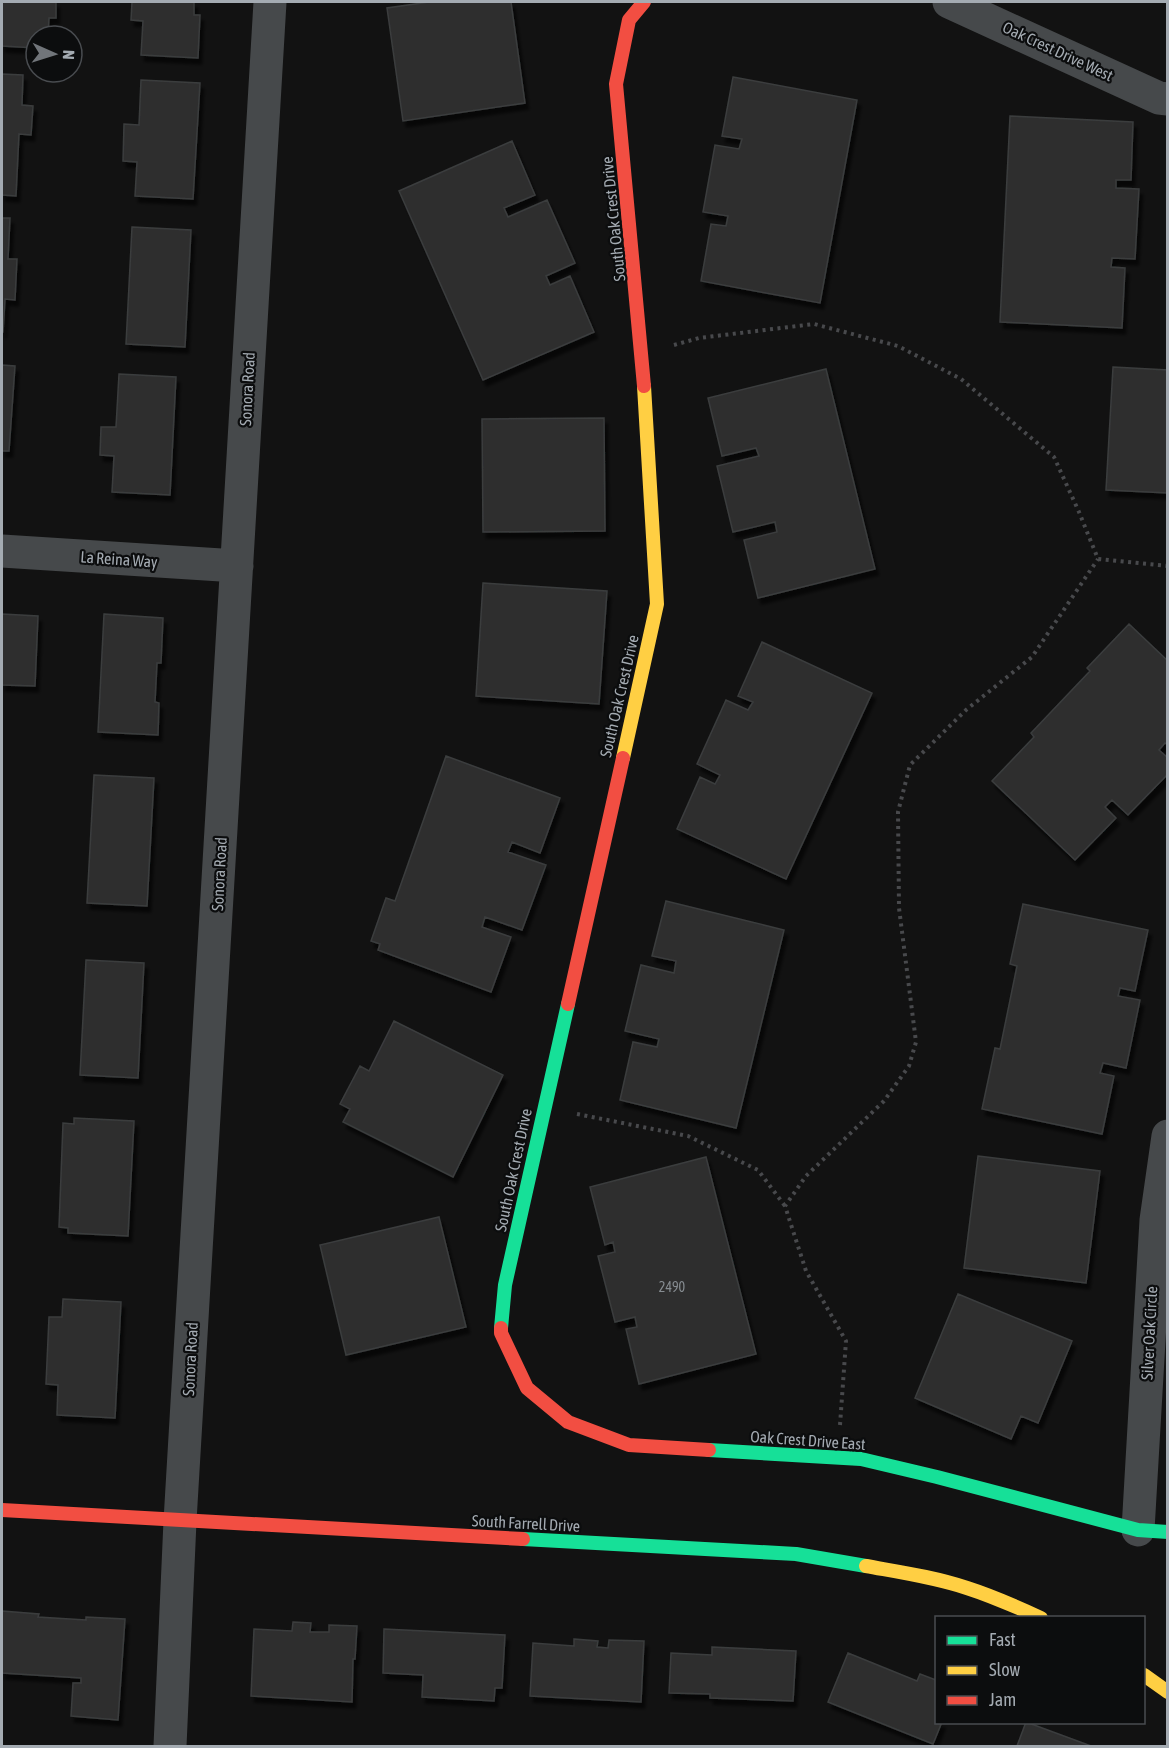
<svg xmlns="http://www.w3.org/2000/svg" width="1169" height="1748" font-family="'Asap Condensed',sans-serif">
  <defs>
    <filter id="shadow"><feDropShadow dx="3.5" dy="6" stdDeviation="1.5" flood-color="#0009"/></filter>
  </defs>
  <rect width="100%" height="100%" fill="#121212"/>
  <!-- building -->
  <path fill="#2e2e2f" stroke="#3b3d3e" stroke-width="1.5" filter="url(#shadow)" d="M2,2H56V18H49L48,36H36V48L2,46Z
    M132,2H194V15H200L198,58L141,55L143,21L131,20Z
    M429,2H511L525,103L403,121L387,8Z
    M2,74L23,75L22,105L33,106L31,135L19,134L16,196L2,195Z
    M733,77L857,100L820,303L701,281L711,224L726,226L728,216L703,212L715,145L739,149L742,139L722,136Z
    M141,80L200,83L193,199L135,196L137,162L123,161L124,124L139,125Z
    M1010,116L1133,122L1131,180H1116V188L1139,189L1135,259L1112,258L1111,267L1125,268L1122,328L1000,322Z
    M512,141L535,195L504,208L508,217L547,200L575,263L546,276L550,285L570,276L594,332L483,380L399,191Z
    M2,218H10L8,259H17L15,300L5,299L3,332H2Z
    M132,227L191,230L185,347L126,344Z
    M2,365L15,366L9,451H2Z
    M1113,367L1168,370V493L1106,490Z
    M826,369L875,569L758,598L744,540L777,532L775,522L733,532L717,466L759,456L756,448L722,456L708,398Z
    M119,374L176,377L170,495L112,492L114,456L100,455L101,427H116Z
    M604,418L605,531L483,532L482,419Z
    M483,583L607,591L599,704L476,696Z
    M2,614L38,616L35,686L2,685Z
    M104,614L163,618L161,663H157L155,702L159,703L158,735L98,732Z
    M1129,624L1168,661V745L1165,743L1159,750L1168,758V774L1128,815L1112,800L1105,807L1116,818L1075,860L992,781L1034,737L1031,733L1090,671L1087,668Z
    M762,642L872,693L786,879L677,829L700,777L715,784L720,775L697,764L726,700L748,710L753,702L738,696Z
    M446,756L560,798L540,853L512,842L508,852L546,865L522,930L485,917L482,927L511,937L491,992L378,950L380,944L371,941L386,898L395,901Z
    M94,775L154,778L147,906L87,903Z
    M666,901L784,930L736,1128L620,1100L633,1042L657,1047L659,1039L625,1031L641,965L674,973L676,961L652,956Z
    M1023,904L1148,930L1135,991L1120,988L1118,996L1140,1000L1126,1068L1103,1063L1100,1073L1114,1076L1102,1134L982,1109L995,1048L1000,1049L1017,966L1010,964Z
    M86,960L144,963L138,1078L80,1075Z
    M394,1021L503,1075L453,1177L343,1122L350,1109L340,1104L360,1066L369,1071Z
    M74,1118L134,1121L128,1236L68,1233V1228L59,1227L63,1123L74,1124Z
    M978,1156L1100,1171L1086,1283L964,1268Z
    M706,1157L756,1354L639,1384L626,1329L637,1327L635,1317L615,1322L598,1256L615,1252L613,1242L605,1245L590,1187Z
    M439,1217L466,1327L346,1355L320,1245Z
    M958,1294L1072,1341L1038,1423L1021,1416L1011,1439L915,1398Z
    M63,1299L121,1302L115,1418L57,1415L58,1385L46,1384L49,1317H62Z
    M2,1611L39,1614L38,1617L86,1620V1617L125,1619L118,1720L71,1716L73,1683H81V1678L2,1673Z
    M293,1622L311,1623L310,1632H329V1625L357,1626L355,1659H353L352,1702L251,1696L254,1629L292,1631Z
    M384,1629L505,1635L502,1688H495L494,1701L422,1697L423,1675L383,1673Z
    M574,1639L598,1641L597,1647L608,1648L609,1640L644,1641L641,1702L530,1696L533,1643L574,1646Z
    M712,1647L796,1651L793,1701L710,1698V1694L669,1693L671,1653L712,1655Z
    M848,1653L917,1681L920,1674L936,1680V1722H942L933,1744L828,1702Z
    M1026,1722L1091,1746H1017Z"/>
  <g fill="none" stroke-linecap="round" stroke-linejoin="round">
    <!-- path -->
    <path stroke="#48494c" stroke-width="4" stroke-dasharray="3 4.5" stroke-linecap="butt" d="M674,345L699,338L814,324L898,346L961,379L1054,457L1079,512L1098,559L1168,566
      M577,1114L688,1136L758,1170L785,1206
      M840,1425L846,1341L806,1271L785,1206L806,1176L884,1101L909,1066L916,1042L899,908L898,812L910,765L966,710L1032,657L1098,559"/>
    <!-- street -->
    <path stroke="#46494b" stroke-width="33" d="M949,2L1159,98L1168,99
      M2,551L237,566
      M1138,1530L1156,1220L1168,1136
      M170,1746L180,1521L270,2"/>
    <!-- fast -->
    <path stroke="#16e098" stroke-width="14" d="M501,1328L505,1285L568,1004
      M709,1450L861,1459L937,1477L1138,1530L1168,1532
      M523,1539L796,1554L866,1566"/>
    <!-- slow -->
    <path stroke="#ffcf43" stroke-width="14" d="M623,758L657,604L644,386
      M866,1566C899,1572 934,1577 967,1588C992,1596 1017,1607 1041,1618
      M1144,1675L1168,1692"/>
    <!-- jam -->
    <path stroke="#f24e42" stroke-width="14" d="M644,386L616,84L629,20L644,2
      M568,1004L623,758
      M501,1328V1333L527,1388L568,1422L629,1445L709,1450
      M2,1510L523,1539"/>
  </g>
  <g text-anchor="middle" stroke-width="4.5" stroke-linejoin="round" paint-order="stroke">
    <!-- number labels -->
    <g font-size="14" fill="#868c91">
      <text x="672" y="1292">2490</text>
    </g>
    <!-- street labels -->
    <g font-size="16" fill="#a4abb2" stroke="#0c0d0e">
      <text transform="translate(1058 51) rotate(25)" y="6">Oak Crest Drive West</text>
      <text transform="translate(613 219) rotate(-96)" y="6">South Oak Crest Drive</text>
      <text transform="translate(247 389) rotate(-87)" y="6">Sonora Road</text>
      <text transform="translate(119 559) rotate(4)" y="6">La Reina Way</text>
      <text transform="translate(619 696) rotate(-77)" y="6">South Oak Crest Drive</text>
      <text transform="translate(219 874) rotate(-87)" y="6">Sonora Road</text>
      <text transform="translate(513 1170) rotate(-78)" y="6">South Oak Crest Drive</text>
      <text transform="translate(1149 1333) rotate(-87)" y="6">Silver Oak Circle</text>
      <text transform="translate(190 1359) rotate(-87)" y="6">Sonora Road</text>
      <text transform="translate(808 1440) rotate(4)" y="6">Oak Crest Drive East</text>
      <text transform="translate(526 1523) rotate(3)" y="6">South Farrell Drive</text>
    </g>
  </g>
  <!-- border -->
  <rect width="1169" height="1748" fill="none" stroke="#a4abb2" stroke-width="6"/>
  <!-- legend -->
  <rect x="935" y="1616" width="210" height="108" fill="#0c0d0e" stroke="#494c50" stroke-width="1.5"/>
  <rect x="947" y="1636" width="30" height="9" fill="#16e098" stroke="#494c50" stroke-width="1.5"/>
  <text x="989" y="1646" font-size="18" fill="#a4abb2">Fast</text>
  <rect x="947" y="1666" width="30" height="9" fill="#ffcf43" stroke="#494c50" stroke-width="1.5"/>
  <text x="989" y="1676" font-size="18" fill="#a4abb2">Slow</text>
  <rect x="947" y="1696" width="30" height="9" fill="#f24e42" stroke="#494c50" stroke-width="1.5"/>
  <text x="989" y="1706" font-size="18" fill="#a4abb2">Jam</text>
  <!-- north arrow -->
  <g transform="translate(54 54) rotate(93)"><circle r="28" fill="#0c0d0e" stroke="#494c50" stroke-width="1.5"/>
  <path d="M0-4.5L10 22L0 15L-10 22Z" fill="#71757a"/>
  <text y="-9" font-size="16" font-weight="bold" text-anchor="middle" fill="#a4abb2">N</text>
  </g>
</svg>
